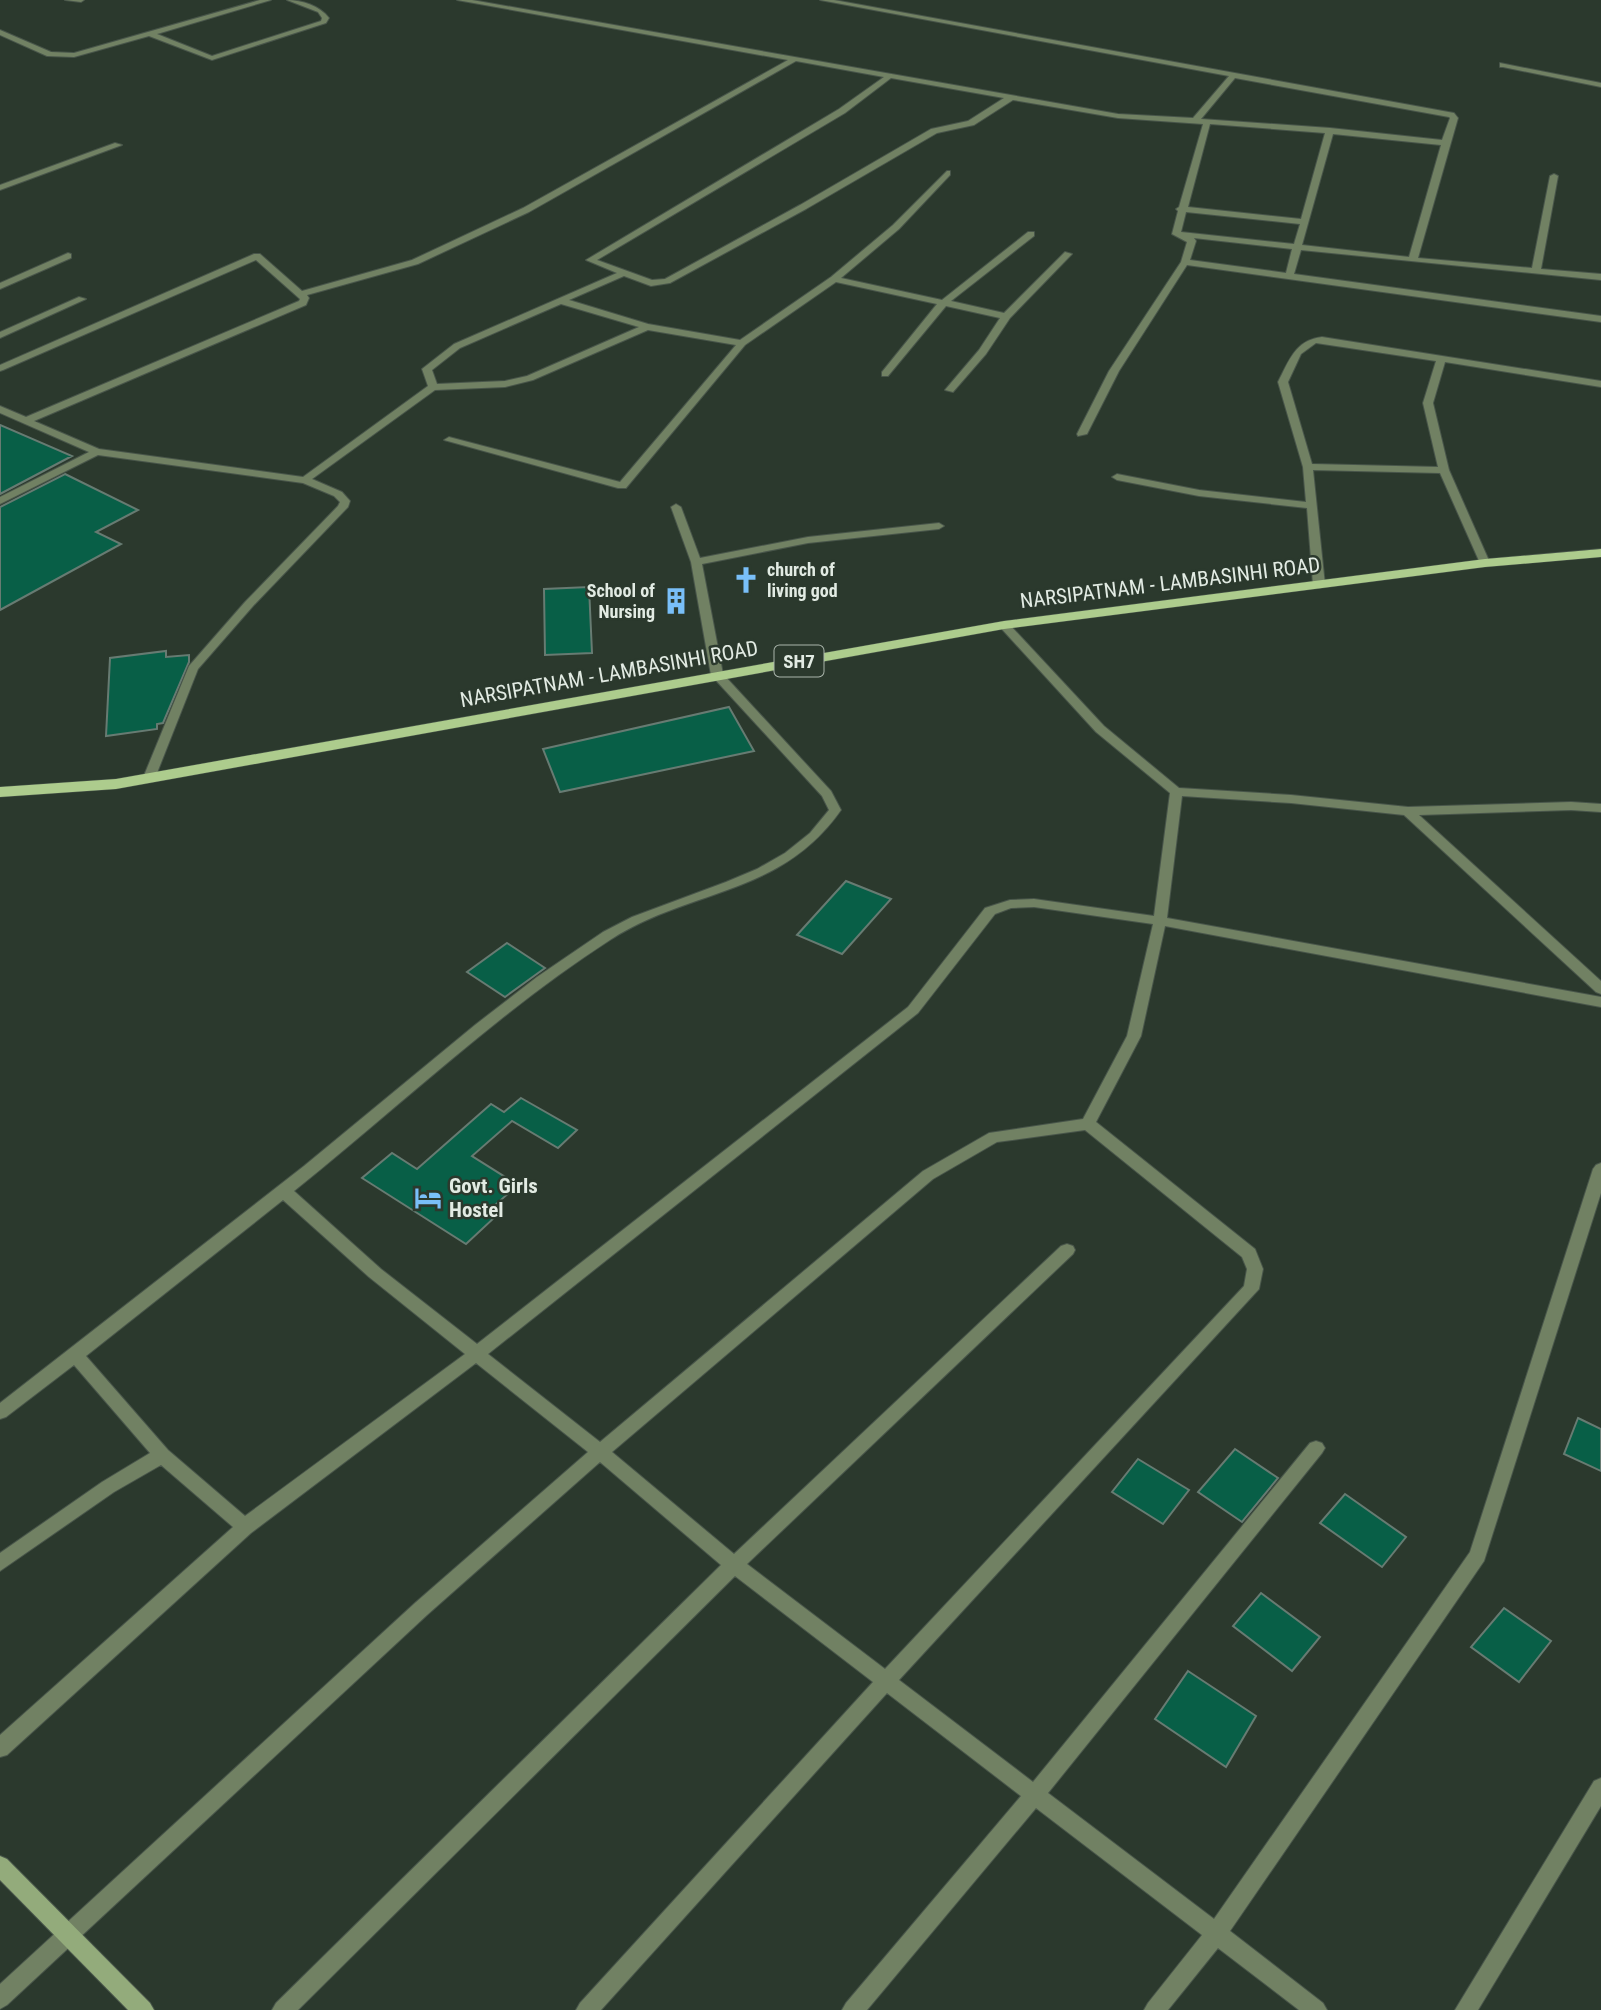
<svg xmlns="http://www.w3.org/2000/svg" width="1601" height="2010" font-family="'Roboto Condensed',sans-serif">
  <rect width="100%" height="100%" fill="#2b392d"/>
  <!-- building -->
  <path fill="#085f47" stroke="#677b72" stroke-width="2" d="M0,425L72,456L0,494Z
    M65,474L138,510L96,532L121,544L0,610V507Z
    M589,587L592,653L545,655L544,589Z
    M166,651V657L189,655V662L163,723L157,724V729L106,736L110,658Z
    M729,707L754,751L560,792L543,749Z
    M846,881L891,899L842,954L797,935Z
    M507,943L545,968L505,997L467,972Z
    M521,1098L577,1130L558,1148L512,1121L472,1156L518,1185L487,1212L495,1217L466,1244L362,1178L392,1153L417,1169L491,1104L504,1112Z
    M1578,1418L1601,1429V1471L1564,1454Z
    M1235,1449L1278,1478L1242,1522L1198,1492Z
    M1138,1459L1189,1490L1163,1524L1112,1492Z
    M1345,1494L1406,1537L1382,1567L1320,1523Z
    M1261,1593L1320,1637L1292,1671L1233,1626Z
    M1504,1608L1551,1641L1519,1682L1471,1647Z
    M1188,1671L1256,1716L1226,1767L1155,1719Z"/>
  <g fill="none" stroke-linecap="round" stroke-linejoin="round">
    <defs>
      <path id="minor" d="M65,0H84L81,2Z
        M260,0H271L157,34L212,56L321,21L322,18L318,12L287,0C302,0 320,6 329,18L326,23L212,60L149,36L74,57L47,56L0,35V30L51,52L74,53Z
        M457,0H472L1118,114L1193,118L1229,76L820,0H834L1454,113L1458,118L1418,258L1532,268L1550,176L1554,174L1558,176L1541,269L1601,274V280L1301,250L1294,274L1601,316V322L1187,265L1119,371L1087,434L1078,436L1077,434L1109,371L1181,262L1187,242L1172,234L1178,211L1176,209L1179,207L1203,124L1118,118L1013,100L974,125L937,133L806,209L670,283L651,286L624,276L569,300L648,324L740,340L831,277L893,225L947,171H950V175L899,229L841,278L942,300L1028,232H1034V236L951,301L1004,313L1065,252L1072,254L1010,318L986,354L953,392L945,390L979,350L1000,318L946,306L888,376H882V372L937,304L836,282L745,345L626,488H618L444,440L449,437L620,482L736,345L648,330L533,380L505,387L435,390L312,479L342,492L350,501L348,507L253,606L198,669L155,778L149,782L145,781L143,778L189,666L245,602L338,506L340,502L334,496L303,483L98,455L0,504V497L89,452L0,413V406L26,417L299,301L300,299L256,260L3,370L0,371V365L254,254H260L302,291L412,260L523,208L788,60ZM796,61L884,77L839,109L586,260L617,273L454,344L422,369L428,386L303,477L99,449L34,421L306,305L309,298L307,295L418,264L529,212ZM891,78L1004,98L968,121L931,129L800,205L665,279L652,280L597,260L845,113ZM1235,78L1449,117L1450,118L1442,140L1330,128L1201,119ZM1210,124L1325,133L1301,219L1188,207ZM1333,134L1441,145L1409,257L1302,245ZM1186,212L1300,224L1294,244L1181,232ZM1194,238L1292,249L1286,273L1190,260L1196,241ZM561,304L639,327L527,376L505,381L437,384L432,370L460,348Z
        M1500,63L1601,83V87L1503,67H1500Z
        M115,143L122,145L0,190V185Z
        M68,253L71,254V258L0,289V283Z
        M79,297L86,299L0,338V332Z
        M1322,337L1601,381V387L1445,362L1433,403L1449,470L1490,563L1485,566L1480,563L1440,473L1313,470L1325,585L1319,588L1313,585L1307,508L1199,496L1117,480L1112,477L1117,474L1199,490L1306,502L1303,467L1278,382C1289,361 1295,340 1322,337ZM1316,343L1436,361L1423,403L1438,467L1312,464L1288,382L1301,354Z
        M676,504L681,507L700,558L808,537L939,523L944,526L939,529L808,543L702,564L723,674L831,791L841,810C780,897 690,888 610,940C497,1013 399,1107 294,1191L381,1269L477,1344L908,1007L985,908L1010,900L1034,899L1154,916L1170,793L1096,732L1000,627V623H1008L1104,726L1179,788L1291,795L1408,807L1571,802L1601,804V812L1571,810L1419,815L1601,981V994L1596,992L1404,815L1291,803L1182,796L1167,918L1601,997V1007L1165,926L1141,1036L1096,1122L1255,1249L1263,1269L1259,1289L899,1680L1033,1782L1310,1443L1316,1441L1322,1443L1325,1448L1322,1453L1048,1793L1214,1919L1470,1552L1593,1169L1596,1165L1601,1163V1193L1484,1561L1230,1931L1323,2003L1327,2010H1299L1218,1948L1168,2010H1144L1148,2003L1202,1935L1036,1808L867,2010H842L846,2003L1021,1796L887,1693L601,2010H576L580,2003L873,1682L735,1576L298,2010H272L276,2003L721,1565L600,1462L427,1615L7,2005L0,2009V1984L415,1603L588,1452L476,1363L251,1533L7,1755L0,1757V1735L233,1527L161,1465L114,1492L0,1571V1553L102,1482L150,1453L74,1365L6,1417L0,1419V1403L304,1166L475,1025L537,977L603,932L632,917L726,882L757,869L785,853L810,833L829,810L822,796L711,675L691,562L671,507ZM1034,907L1153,924L1127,1036L1083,1119L989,1133L923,1171L600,1442L488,1354L918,1013L995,914L1011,908ZM1085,1130L1242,1257L1247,1269L1244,1286L885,1669L747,1564L1073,1254L1075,1250L1073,1246L1067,1244L1061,1246L734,1554L612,1452L933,1179L997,1142ZM283,1200L369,1277L465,1354L245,1516L168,1450L86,1356Z
        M1601,1778V1806L1478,2010H1455L1594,1781Z"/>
      <path id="secondary" d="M0,1856L7,1859L150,2003L154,2010H128L0,1880Z"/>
      <path id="primary" d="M1601,549V557L1485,567L1004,629L116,789L0,797V787L116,779L1004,621L1485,559Z"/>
    </defs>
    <!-- minor casing -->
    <use href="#minor" stroke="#48554a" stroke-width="2"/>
    <!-- secondary casing -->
    <use href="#secondary" stroke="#48554a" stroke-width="2"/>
    <!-- primary casing -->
    <use href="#primary" stroke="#48554a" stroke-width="1"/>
    <!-- minor -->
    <use href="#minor" fill="#718163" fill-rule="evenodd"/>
    <!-- secondary -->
    <use href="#secondary" fill="#93ab7b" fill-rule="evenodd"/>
    <!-- primary -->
    <use href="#primary" fill="#adcc8d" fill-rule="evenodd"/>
  </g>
  <!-- icons -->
  <defs>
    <symbol id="church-bare" viewBox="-9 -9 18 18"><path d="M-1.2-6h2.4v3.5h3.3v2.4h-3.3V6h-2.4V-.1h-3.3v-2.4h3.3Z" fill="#79bff8" stroke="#2b392d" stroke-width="2.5" paint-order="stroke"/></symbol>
    <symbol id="building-bare" viewBox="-9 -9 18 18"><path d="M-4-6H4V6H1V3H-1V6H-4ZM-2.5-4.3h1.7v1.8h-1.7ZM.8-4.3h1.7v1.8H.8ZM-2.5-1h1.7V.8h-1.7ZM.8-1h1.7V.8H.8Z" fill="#79bff8" stroke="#2b392d" stroke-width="2.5" paint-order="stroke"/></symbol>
    <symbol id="hotel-bare" viewBox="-9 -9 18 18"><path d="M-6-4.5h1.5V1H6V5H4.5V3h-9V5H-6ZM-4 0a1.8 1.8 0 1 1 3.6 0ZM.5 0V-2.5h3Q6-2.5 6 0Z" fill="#79bff8" stroke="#2b392d" stroke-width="2.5" paint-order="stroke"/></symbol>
  </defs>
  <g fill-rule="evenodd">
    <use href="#church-bare" x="727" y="561" width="38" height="38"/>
    <use href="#building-bare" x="657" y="582" width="38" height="38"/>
    <use href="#hotel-bare" x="409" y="1179" width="38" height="38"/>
  </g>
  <g text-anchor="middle" stroke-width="5" stroke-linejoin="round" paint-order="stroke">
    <!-- far-poi labels -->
    <g font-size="18" font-weight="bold" fill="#e2ebe3" stroke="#2b392d" text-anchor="start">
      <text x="767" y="576">church of<tspan x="767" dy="21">living god</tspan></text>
      <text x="655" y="597" text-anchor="end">School of<tspan x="655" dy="21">Nursing</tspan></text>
    </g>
    <!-- shield labels -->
    <rect fill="#2b392d" stroke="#abb6ac" stroke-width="2" x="774.5" y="645.5" width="49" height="31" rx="5"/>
    <g font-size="19" font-weight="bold" fill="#e2ebe3">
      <text x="799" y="668">SH7</text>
    </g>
    <!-- street labels -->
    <g font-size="21" fill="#e2ebe3" stroke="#2b392d">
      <text transform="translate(1170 583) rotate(-7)" y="7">NARSIPATNAM - LAMBASINHI ROAD</text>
      <text transform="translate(609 674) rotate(-10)" y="7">NARSIPATNAM - LAMBASINHI ROAD</text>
    </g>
    <!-- poi labels -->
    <g font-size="21" font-weight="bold" fill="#e2ebe3" stroke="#2b392d" text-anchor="start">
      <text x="449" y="1193">Govt. Girls<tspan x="449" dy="24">Hostel</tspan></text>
    </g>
  </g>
</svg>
